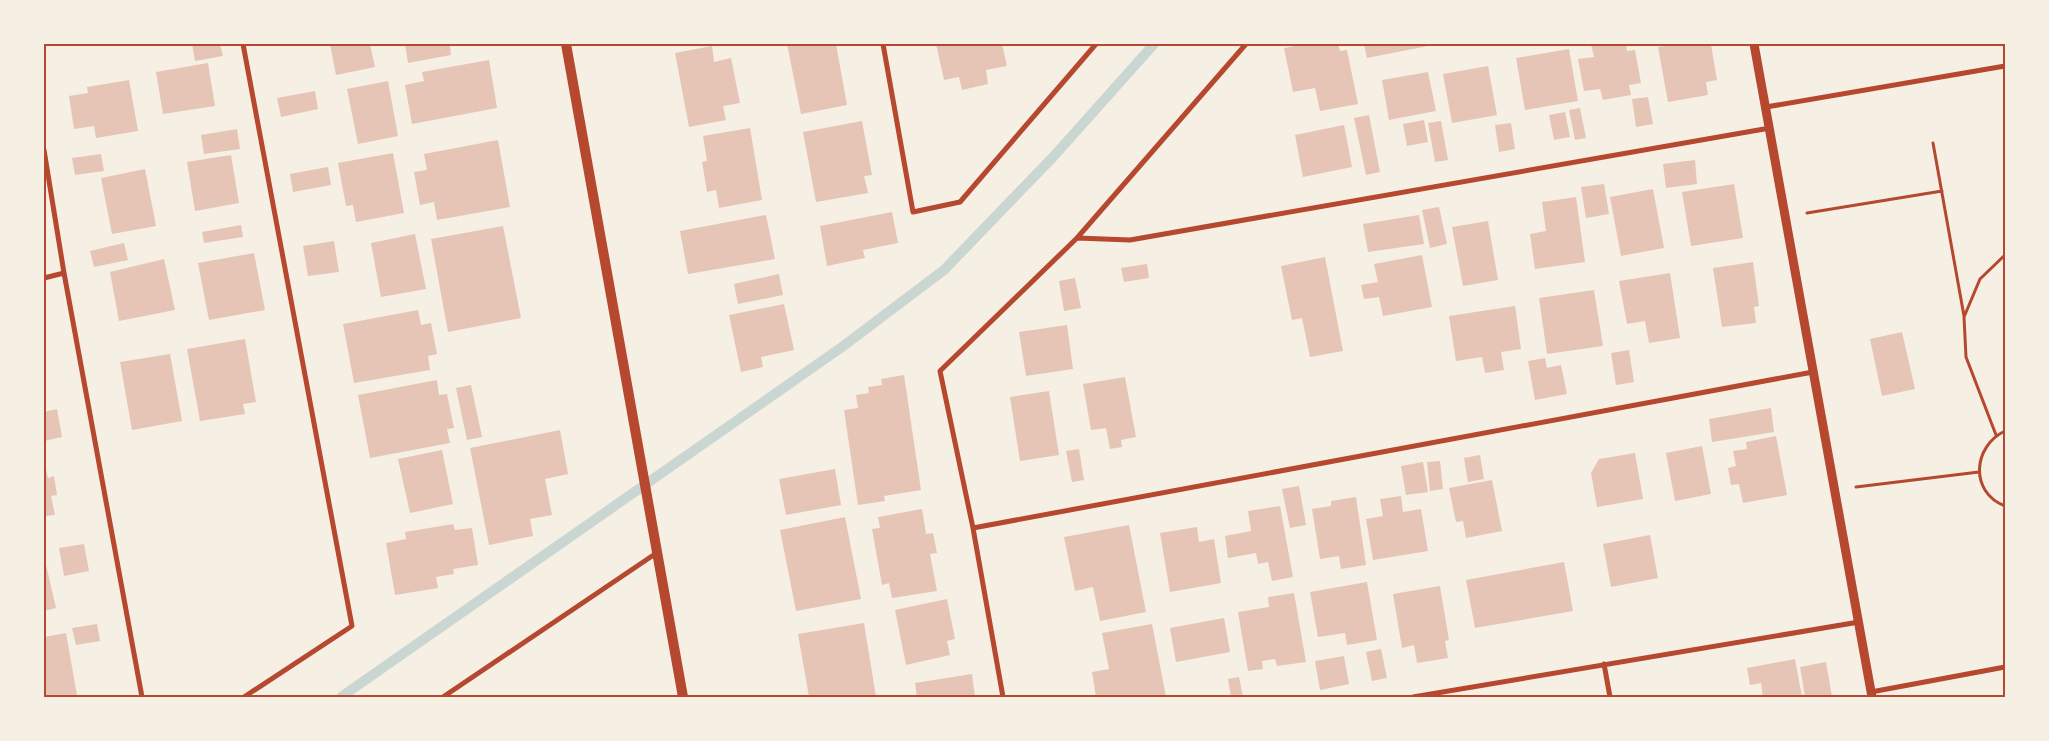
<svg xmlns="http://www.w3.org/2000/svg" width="2049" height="741" font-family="Barlow,sans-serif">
  <rect width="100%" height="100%" fill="#f6efe4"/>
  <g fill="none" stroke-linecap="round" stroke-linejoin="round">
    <!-- stream -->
    <path stroke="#c9d6d2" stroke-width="10" d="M341,697L842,347L944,270L1054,156L1154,44"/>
  </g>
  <!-- building -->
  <path fill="#e6c5b7" d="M192,44H220L223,56L195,61Z
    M330,44H370L375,67L336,75Z
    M405,44H457V45L450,46L451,55L408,63Z
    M787,44H836L847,105L801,114Z
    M936,44H1002L1007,66L986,70L988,84L962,90L959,77L944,80Z
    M1294,44H1338L1340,51L1347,50L1358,104L1320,111L1315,88L1293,92L1284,48L1295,46Z
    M1364,44H1427L1428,46L1367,58Z
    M1591,44H1626L1627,51L1635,50L1641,83L1629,85L1631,95L1603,100L1600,89L1584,91L1578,59L1594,57Z
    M1678,44H1711L1717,80L1706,82L1708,95L1668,102L1658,47Z
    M712,46L714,62L731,58L740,103L723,106L726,120L689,127L675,53Z
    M1569,49L1578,101L1525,110L1516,58Z
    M489,60L497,108L412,124L405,85L424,81L422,72Z
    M208,63L215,106L163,114L156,72Z
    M1488,66L1497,115L1452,123L1443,74Z
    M1428,72L1436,111L1389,120L1382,80Z
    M129,80L138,131L96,138L94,126L74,129L69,96L88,93L87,87Z
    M388,81L398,136L358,144L347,89Z
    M315,91L318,109L281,117L277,98Z
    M1648,97L1653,124L1636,127L1632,99Z
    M1580,108L1586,138L1575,140L1569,110Z
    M1565,112L1570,137L1554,140L1549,115Z
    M1369,115L1380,172L1366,175L1354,118Z
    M1424,120L1428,142L1407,146L1403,124Z
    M862,121L872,175L864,176L868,193L816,202L803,132Z
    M1441,121L1448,160L1435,162L1428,123Z
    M1511,123L1515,149L1499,152L1495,125Z
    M1344,125L1352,167L1303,177L1295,135Z
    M750,128L762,200L719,208L716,190L707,192L702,162L707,161L703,136Z
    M237,129L240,149L204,154L201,135Z
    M498,140L510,207L437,220L434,202L420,205L414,172L427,170L424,154Z
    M393,153L404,213L356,222L353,205L346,206L338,163Z
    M101,154L104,171L75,175L72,158Z
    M231,155L239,203L195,211L187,162Z
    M1695,160L1697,184L1666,188L1663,164Z
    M328,167L331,185L293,192L290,174Z
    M145,169L156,226L112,234L101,178Z
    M1604,184L1609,214L1586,218L1581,187Z
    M1734,184L1743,238L1691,246L1682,192Z
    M1653,189L1664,248L1621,256L1610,197Z
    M1576,197L1585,262L1535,269L1530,234L1546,231L1542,202Z
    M1439,207L1447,244L1430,248L1422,210Z
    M892,212L898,243L863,250L865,258L827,266L820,226Z
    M766,215L775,259L688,274L680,231Z
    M1419,215L1424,244L1368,252L1363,224Z
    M1488,221L1498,280L1463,286L1452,227Z
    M241,225L243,237L204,243L202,232Z
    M503,226L521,318L448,332L431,239Z
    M415,234L426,289L381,297L371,243Z
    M334,241L339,272L308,276L303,246Z
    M124,243L128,260L94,267L90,251Z
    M254,253L265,310L209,320L198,263Z
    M1422,255L1432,307L1383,316L1379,297L1364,299L1361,285L1378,282L1374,264Z
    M1325,257L1343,351L1310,357L1302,318L1292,320L1281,266Z
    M164,259L175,310L119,321L110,272Z
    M1753,262L1759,306L1754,307L1756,323L1722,327L1713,268Z
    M1147,264L1149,278L1124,282L1121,268Z
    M1670,273L1680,338L1649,343L1645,321L1627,324L1619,281Z
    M779,274L783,295L738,304L734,284Z
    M1075,278L1081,308L1064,311L1059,281Z
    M1594,290L1603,346L1547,354L1539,298Z
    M784,304L794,350L761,357L763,367L741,372L729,315Z
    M1515,306L1521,349L1501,352L1504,370L1485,373L1482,357L1456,361L1449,316Z
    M418,310L421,325L431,323L437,354L428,356L430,370L354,383L343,324Z
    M1067,325L1073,369L1026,376L1019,332Z
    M1902,332L1915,389L1882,396L1870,339Z
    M245,339L256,402L243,404L245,414L200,421L187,349Z
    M1629,350L1634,382L1616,385L1611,353Z
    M170,354L182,421L132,430L120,362Z
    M1545,358L1547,368L1561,365L1567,394L1535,400L1528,361Z
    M904,375L921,490L884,496L885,501L858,505L844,410L858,408L856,395L869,393L868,387L882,385L881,379Z
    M1125,377L1136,437L1121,440L1122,447L1110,449L1106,428L1091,430L1083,384Z
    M437,380L439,395L447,394L454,428L447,429L450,443L370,458L358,395Z
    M471,385L482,437L467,440L456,388Z
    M1049,391L1059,455L1020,461L1010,397Z
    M1771,408L1774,432L1712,442L1709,419Z
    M57,409L62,437L44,441V412Z
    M560,430L568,474L545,479L552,515L530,519L533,536L489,545L470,448Z
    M1776,436L1787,495L1743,503L1739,484L1731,485L1728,468L1736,466L1733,451L1747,449L1746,442Z
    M1702,446L1711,494L1675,501L1666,453Z
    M1079,449L1084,480L1072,482L1066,451Z
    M442,450L453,504L410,513L398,459Z
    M1635,453L1643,499L1597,507L1591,473L1599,459Z
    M1480,455L1484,479L1468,482L1464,458Z
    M44,460L48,478L54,476L57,495L51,496L55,515L44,516Z
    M1440,461L1443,489L1430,491L1427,462Z
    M1423,462L1428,492L1406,495L1401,466Z
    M835,469L841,505L786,515L779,479Z
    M1492,480L1502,531L1466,538L1463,521L1456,522L1449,488Z
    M1299,486L1306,525L1290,528L1282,489Z
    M1401,496L1403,512L1421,509L1428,551L1373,560L1366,519L1383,516L1380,499Z
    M1356,497L1366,565L1341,569L1339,556L1320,559L1312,509L1331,506V501Z
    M1280,506L1293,577L1272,581L1268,562L1258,564L1256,553L1228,558L1225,536L1251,531L1248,511Z
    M922,509L926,534L933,533L937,553L930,554L937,591L892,598L889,583L882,585L872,529L880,528L878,517Z
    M845,517L861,599L796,611L780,530Z
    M453,524L455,530L472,528L478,565L453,569L454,574L436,577L438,588L395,595L386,543L406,539L405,532Z
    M1129,525L1146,612L1100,621L1093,587L1075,591L1064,537Z
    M1197,527L1199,542L1214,539L1221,583L1170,592L1160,533Z
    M1650,535L1658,578L1611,587L1603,544Z
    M84,544L89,571L64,576L59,548Z
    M44,556L56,608L44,611Z
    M1564,562L1573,611L1475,628L1466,580Z
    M1367,582L1377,640L1347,645L1345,633L1318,637L1310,592Z
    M1440,586L1449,640L1445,641L1448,658L1417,663L1414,645L1402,648L1393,594Z
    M1294,593L1306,662L1277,666L1275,659L1262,661L1263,669L1248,671L1238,612L1269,607L1268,597Z
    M947,599L955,639L947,641L950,655L906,665L895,610Z
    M1224,618L1230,652L1176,662L1170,628Z
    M864,623L876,697H809L798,634Z
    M97,624L100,641L76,645L72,628Z
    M1152,624L1166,697H1096L1092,672L1109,669L1102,633Z
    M66,633L77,695L62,697H44V637Z
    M1381,649L1387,678L1372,681L1366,652Z
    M1344,656L1349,684L1320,690L1315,661Z
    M1795,659L1802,697H1763L1761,683L1750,685L1747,668Z
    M1826,662L1832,697H1805L1800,667Z
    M972,674L975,697H917L915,683Z
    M1239,677L1243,697H1231L1228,679Z"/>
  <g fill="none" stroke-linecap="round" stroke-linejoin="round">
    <!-- path -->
    <path stroke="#b5482f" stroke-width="3" d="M1933,143L1964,316
      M1807,213L1942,191
      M2005,431C1973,446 1969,492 2005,506
      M1996,435L1966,357L1964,317L1980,279L2005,255
      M1856,487L1979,472"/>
    <!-- minor -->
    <path stroke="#b5482f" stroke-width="5" d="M243,44L352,626L244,697
      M883,44L913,212L960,202L1096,44
      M1766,107L2005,66
      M44,150L64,273L142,697
      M1077,238L1130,240L1770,128
      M44,278L64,273
      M973,528L1813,372
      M1604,664L1610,697
      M1871,692L2005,667
      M443,697L658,552
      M1003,697L973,528L940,371L1077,238L1246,44
      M1413,697L1859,622"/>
    <!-- tertiary -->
    <path stroke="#b5482f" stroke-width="9" d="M1754,44L1872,697"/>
    <!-- secondary -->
    <path stroke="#b5482f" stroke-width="10" d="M566,44L683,697"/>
  </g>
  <!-- border -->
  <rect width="2049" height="741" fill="none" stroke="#f6efe4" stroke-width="90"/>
  <rect x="45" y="45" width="1959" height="651" fill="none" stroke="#b5482f" stroke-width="2"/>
</svg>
